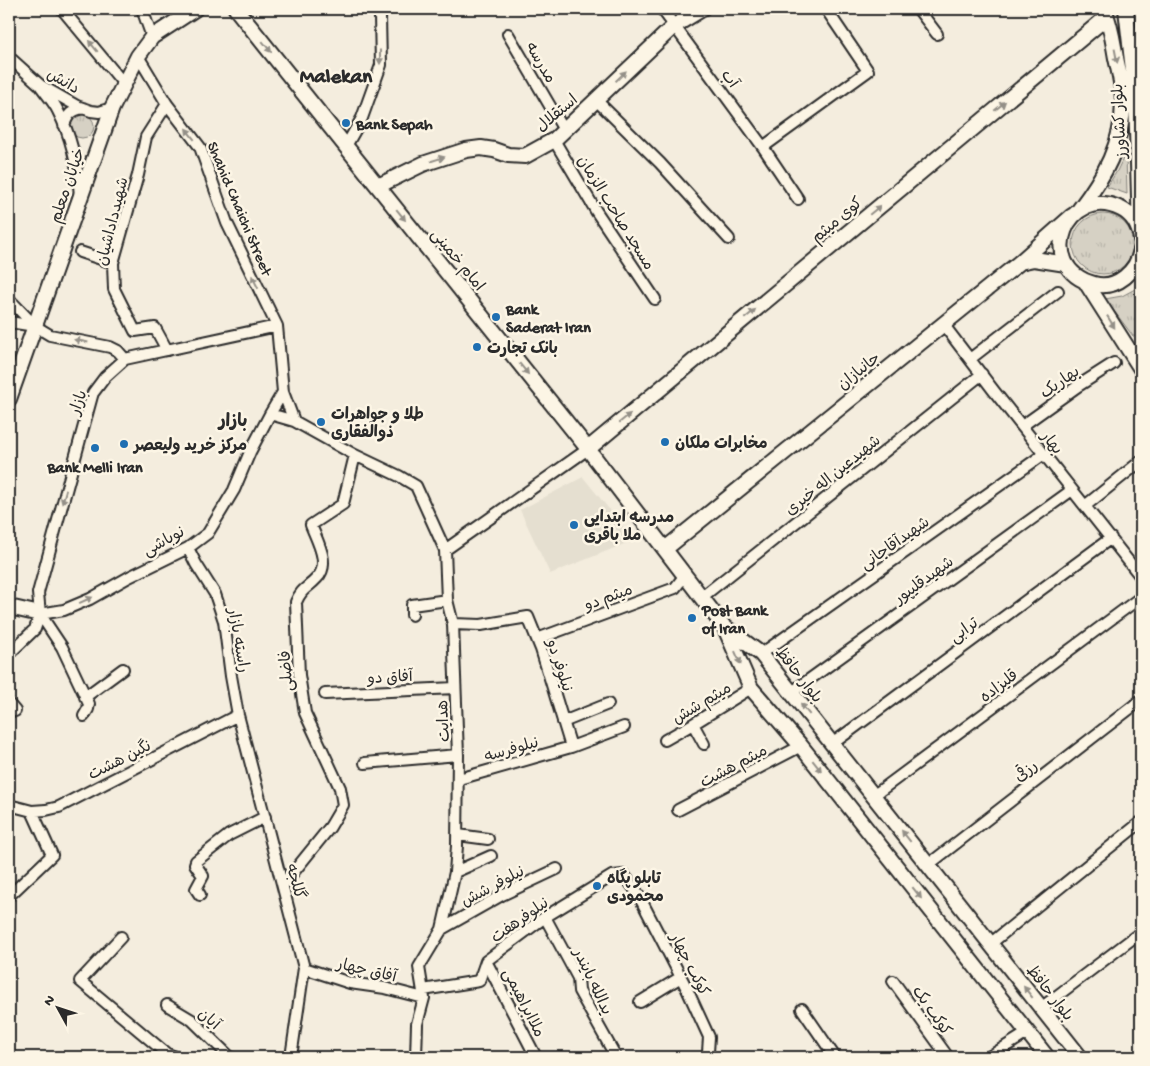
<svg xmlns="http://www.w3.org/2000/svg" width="1150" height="1066" font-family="'Gochi Hand','Playpen Sans Arabic',sans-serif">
  <defs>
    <pattern id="grass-tufts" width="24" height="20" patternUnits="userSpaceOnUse" patternTransform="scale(1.25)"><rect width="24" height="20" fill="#d6d1c4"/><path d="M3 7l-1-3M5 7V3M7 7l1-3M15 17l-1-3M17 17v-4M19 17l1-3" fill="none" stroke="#b8b4a9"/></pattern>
  </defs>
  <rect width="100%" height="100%" fill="#f4edde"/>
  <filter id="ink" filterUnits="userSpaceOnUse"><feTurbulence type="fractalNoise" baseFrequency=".02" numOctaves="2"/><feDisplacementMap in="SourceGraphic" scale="10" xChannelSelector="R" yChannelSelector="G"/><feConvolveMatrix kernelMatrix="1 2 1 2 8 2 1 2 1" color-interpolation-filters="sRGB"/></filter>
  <g filter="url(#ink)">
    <!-- built -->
    <path fill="#e5dfd0" d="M583,477L634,540L550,574L520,510Z"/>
    <!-- grass -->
    <path fill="url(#grass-tufts)" stroke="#807e78" d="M70 126a12 12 0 1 1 24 0a12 12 0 1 1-24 0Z
      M1126,152L1127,194L1107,187L1117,171Z
      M1073 244a30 30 0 1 1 60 0a30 30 0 1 1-60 0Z
      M1135,289L1141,331V335L1138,337L1133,336L1105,299L1122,296Z"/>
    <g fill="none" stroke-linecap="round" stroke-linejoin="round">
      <defs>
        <path id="street" d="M62,9L124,84
          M142,9L152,37
          M662,9L763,147L868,71L826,9
          M918,9L937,34
          M508,34L564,130
          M138,56L167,104L200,147L227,223L277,326L283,392L294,421L270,414
          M9,57L40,85L77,106L91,111L99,112L112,108
          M40,85C46,94 54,102 58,111C71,136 78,168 80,196
          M596,100L660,163L729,239
          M167,104L146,137L138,175L113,263L114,289L135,331L155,328L167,350
          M64,125C68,114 71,111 83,108
          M554,140L596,211L655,299
          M346,146L362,118L381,65L380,16L378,9
          M763,147L798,199
          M80,252L113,263
          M9,299L35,326L50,335L110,347L118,351L125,359
          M9,322L35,326
          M943,324L994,391L1141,577
          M970,359L1058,291
          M294,421L355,455L399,476L416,486L445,550
          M1022,426L1078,386L1114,363
          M1085,506L1141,461
          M188,548L196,564L215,594L224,621L231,676L238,715L304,968L291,1057
          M702,597L982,374
          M40,614L64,610L90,599L129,577L188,548L208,533L234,490L250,452L270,414L283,392
          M40,614L62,647L89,704L88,709L84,716
          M412,615V605L447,600
          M453,624L481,625L528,617L541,649L571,747
          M537,639L675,588L685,575
          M9,654L35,629L40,614L38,593L92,396L93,393L105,377L125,359L277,326
          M761,654L1044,454
          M792,692L1072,490
          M325,694L455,688
          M85,697L123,669
          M9,704L15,711
          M563,722L608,704
          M693,724L704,744
          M665,740L693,724L751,688
          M832,744L1111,538
          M365,763L458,755
          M459,779L571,747L624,727
          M873,796L1141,597
          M9,805L32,811L46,810L59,807L238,715
          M678,810L801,746
          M458,835L488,839
          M928,865L1141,700
          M455,872L491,856
          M283,885L330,827L343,805L340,788L305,713L299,675L296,602C302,588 307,589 317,578C331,564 317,541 311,525L343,504L355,455
          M200,895L196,889L203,876L195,864L196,861L229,835L265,817
          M9,896L52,855L32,811
          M545,917L578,978L579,991L616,1057
          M442,929L502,895L557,869
          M121,937L80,981L167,1054L176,1057
          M990,944L1141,822
          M486,961L536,1057
          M304,968L350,983L385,988L424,998
          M893,981L948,1057
          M423,990L479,981L486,961L545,917L612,876L624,875L634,888L638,894L686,987L709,1037L708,1052L710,1057
          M640,1002L681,977
          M167,1005L192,1020L230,1057
          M1041,1008L1141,932
          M802,1009L835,1057
          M416,1057L417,1024L424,998L419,967L442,929L455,872L457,846L458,755L453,624L447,600L445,550L588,449
          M989,1057L1027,1033"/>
        <path id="secondary" d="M236,9L588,449L725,628L751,688L801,746L1047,1057
          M1126,9L1136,96L1140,231
          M378,186L423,164L466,150L481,148L494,150L508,155L525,156L554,140L674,26L702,9
          M1079,210C1104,177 1123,144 1123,101C1123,87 1119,72 1116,58C1113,42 1111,25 1104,9
          M1141,239C1139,226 1133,215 1121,209C1067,182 1033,268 1094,284C1117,290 1137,271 1141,250
          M1020,262L1034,259L1066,264
          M1085,281L1141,369
          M9,399L112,108L138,56L152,37L195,9
          M588,449L1107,17
          M665,549L1019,263L1072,216
          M9,607L40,614
          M726,628L761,654L1080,1057"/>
      </defs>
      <!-- street casing -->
      <use href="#street" stroke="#2b2b2b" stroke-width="14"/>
      <!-- secondary casing -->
      <use href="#secondary" stroke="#2b2b2b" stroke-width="18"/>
      <!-- street -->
      <use href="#street" stroke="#fcf5e5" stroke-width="10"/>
      <!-- secondary -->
      <use href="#secondary" stroke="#fcf5e5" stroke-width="14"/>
    </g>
    <!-- one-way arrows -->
    <defs><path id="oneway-solid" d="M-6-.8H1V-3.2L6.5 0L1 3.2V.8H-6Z" transform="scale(1.25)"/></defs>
    <g fill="#949088">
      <use href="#oneway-solid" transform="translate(93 46) rotate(-129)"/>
      <use href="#oneway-solid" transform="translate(267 47) rotate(51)"/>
      <use href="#oneway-solid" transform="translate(1116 56) rotate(79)"/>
      <use href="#oneway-solid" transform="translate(380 57) rotate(90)"/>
      <use href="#oneway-solid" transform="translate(621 76) rotate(-44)"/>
      <use href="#oneway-solid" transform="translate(1000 106) rotate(-40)"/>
      <use href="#oneway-solid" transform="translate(190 134) rotate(-128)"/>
      <use href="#oneway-solid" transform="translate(438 159) rotate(-18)"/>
      <use href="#oneway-solid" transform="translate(875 210) rotate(-40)"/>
      <use href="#oneway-solid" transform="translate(401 215) rotate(51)"/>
      <use href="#oneway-solid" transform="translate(255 282) rotate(-116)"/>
      <use href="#oneway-solid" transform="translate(750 314) rotate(-40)"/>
      <use href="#oneway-solid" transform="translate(1111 322) rotate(58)"/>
      <use href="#oneway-solid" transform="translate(81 341) rotate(-169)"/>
      <use href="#oneway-solid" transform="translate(524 369) rotate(51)"/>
      <use href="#oneway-solid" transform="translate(625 418) rotate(-40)"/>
      <use href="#oneway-solid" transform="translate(64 497) rotate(106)"/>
      <use href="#oneway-solid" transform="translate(86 600) rotate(-24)"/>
      <use href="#oneway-solid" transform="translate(738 658) rotate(66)"/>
      <use href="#oneway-solid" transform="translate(805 709) rotate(-128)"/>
      <use href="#oneway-solid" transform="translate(817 766) rotate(52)"/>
      <use href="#oneway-solid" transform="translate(906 836) rotate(-128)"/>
      <use href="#oneway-solid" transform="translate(917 893) rotate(52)"/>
      <use href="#oneway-solid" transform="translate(1028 992) rotate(-128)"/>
    </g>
  </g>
  <!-- markers -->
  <g fill="#1f6fb2" stroke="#fcf5e5" stroke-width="2">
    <circle cx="346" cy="123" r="5"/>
    <circle cx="496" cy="317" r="5"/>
    <circle cx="477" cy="347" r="5"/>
    <circle cx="321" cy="422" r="5"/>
    <circle cx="665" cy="442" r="5"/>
    <circle cx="124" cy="444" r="5"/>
    <circle cx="95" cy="448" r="5"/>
    <circle cx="574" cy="525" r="5"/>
    <circle cx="692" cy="618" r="5"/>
    <circle cx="597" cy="886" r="5"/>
  </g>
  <g text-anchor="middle" stroke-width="5" stroke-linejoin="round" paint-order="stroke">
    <!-- street labels -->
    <g font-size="16" fill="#2b2b2b" stroke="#fcf5e5">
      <text transform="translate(542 62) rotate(60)" y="6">مدرسه</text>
      <text transform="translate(731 78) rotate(54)" y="6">آب</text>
      <text transform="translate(64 80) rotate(30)" y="6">دانش</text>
      <text transform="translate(556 112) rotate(-40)" y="6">استقلال</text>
      <text transform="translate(1118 121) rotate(-93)" y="6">بلوار کشاورز</text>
      <text transform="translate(66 185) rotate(-71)" y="6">خیابان معلم</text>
      <text transform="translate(241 208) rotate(67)" y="6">Shahid Chaichi Street</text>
      <text transform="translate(617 212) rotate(58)" y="6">مسجد صاحب الزمان</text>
      <text transform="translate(836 219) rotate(-40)" y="6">کوی میثم</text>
      <text transform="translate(111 221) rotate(-76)" y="6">شهیدداداشیان</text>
      <text transform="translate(459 259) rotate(51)" y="6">امام خمینی</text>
      <text transform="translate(858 370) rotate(-39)" y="6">جانبازان</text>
      <text transform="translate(1059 381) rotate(-35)" y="6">بهاریک</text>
      <text transform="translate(77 402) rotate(-71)" y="6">بازار</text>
      <text transform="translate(1053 442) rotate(52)" y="6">بهار</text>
      <text transform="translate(832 474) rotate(-39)" y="6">شهیدعین اله خیری</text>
      <text transform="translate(163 540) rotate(-29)" y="6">نوباشی</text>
      <text transform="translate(894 542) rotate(-35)" y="6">شهیدآقاجانی</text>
      <text transform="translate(923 579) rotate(-36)" y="6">شهیدقلیپور</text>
      <text transform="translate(608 596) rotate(-20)" y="6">میثم دو</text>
      <text transform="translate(963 629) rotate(-36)" y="6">ترابی</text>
      <text transform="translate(240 640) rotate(80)" y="6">راسته بازار</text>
      <text transform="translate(561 665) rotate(72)" y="6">نیلوفر دو</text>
      <text transform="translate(285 671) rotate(-94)" y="6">فاضلی</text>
      <text transform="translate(800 674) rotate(52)" y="6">بلوار حافظ</text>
      <text transform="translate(390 676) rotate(-3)" y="6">آفاق دو</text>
      <text transform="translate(998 685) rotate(-37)" y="6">قلیزاده</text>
      <text transform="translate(701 702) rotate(-31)" y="6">میثم شش</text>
      <text transform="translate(442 721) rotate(-93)" y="6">هدایت</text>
      <text transform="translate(511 748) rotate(-16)" y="6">نیلوفرسه</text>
      <text transform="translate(119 759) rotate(-27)" y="6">نگین هشت</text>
      <text transform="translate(733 765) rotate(-28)" y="6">میثم هشت</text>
      <text transform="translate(1025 770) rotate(-38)" y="6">رزقی</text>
      <text transform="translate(297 881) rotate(75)" y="6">گللجه</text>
      <text transform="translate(492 885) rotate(-28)" y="6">نیلوفر شش</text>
      <text transform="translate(519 919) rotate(-35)" y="6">نیلوفرهفت</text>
      <text transform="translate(691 964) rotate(63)" y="6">کوکب چهار</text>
      <text transform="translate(367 969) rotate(13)" y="6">آفاق چهار</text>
      <text transform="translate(594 981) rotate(65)" y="6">یدالله بایندر</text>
      <text transform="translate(1051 992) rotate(52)" y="6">بلوار حافظ</text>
      <text transform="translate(525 1002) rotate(63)" y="6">ملاابراهیمی</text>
      <text transform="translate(933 1010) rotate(55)" y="6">کوکب یک</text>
      <text transform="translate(210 1018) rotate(41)" y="6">آیان</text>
    </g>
    <!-- poi labels -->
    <g font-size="16" font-weight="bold" fill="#2b2b2b" stroke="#fcf5e5" text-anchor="start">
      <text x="356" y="129">Bank Sepah</text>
      <text x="506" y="314">Bank<tspan x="506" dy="18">Saderat Iran</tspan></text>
      <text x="487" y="353">بانک تجارت</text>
      <text x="331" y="419">طلا و جواهرات<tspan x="331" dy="18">ذوالفقاری</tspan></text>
      <text x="675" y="448">مخابرات ملکان</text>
      <text x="134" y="450">مرکز خرید ولیعصر</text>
      <text x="95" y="472" text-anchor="middle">Bank Melli Iran</text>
      <text x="584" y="522">مدرسه ابتدایی<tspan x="584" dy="18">ملا باقری</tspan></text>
      <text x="702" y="615">Post Bank<tspan x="702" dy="18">of Iran</tspan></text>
      <text x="607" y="883">تابلو پگاه<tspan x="607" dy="18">محمودی</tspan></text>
    </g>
    <!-- neighbourhood labels -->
    <g font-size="18" font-weight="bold" fill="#2b2b2b" stroke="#fcf5e5">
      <text x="233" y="426">بازار</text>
    </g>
    <!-- district labels -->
    <g font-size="21" font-weight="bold" fill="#2b2b2b" stroke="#fcf5e5">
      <text x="336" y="82">Malekan</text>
    </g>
  </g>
  <!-- margin -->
  <rect width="1150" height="1066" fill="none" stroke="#fcf5e5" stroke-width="30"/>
  <rect x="15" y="15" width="1120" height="1036" fill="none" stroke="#2b2b2b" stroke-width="2" filter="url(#ink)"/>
  <!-- north arrow -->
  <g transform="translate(58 1008) rotate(310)" stroke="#fcf5e5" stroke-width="4" paint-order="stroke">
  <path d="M0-4L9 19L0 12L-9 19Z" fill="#2b2b2b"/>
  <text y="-8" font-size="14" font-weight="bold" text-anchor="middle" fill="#2b2b2b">N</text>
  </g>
</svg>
